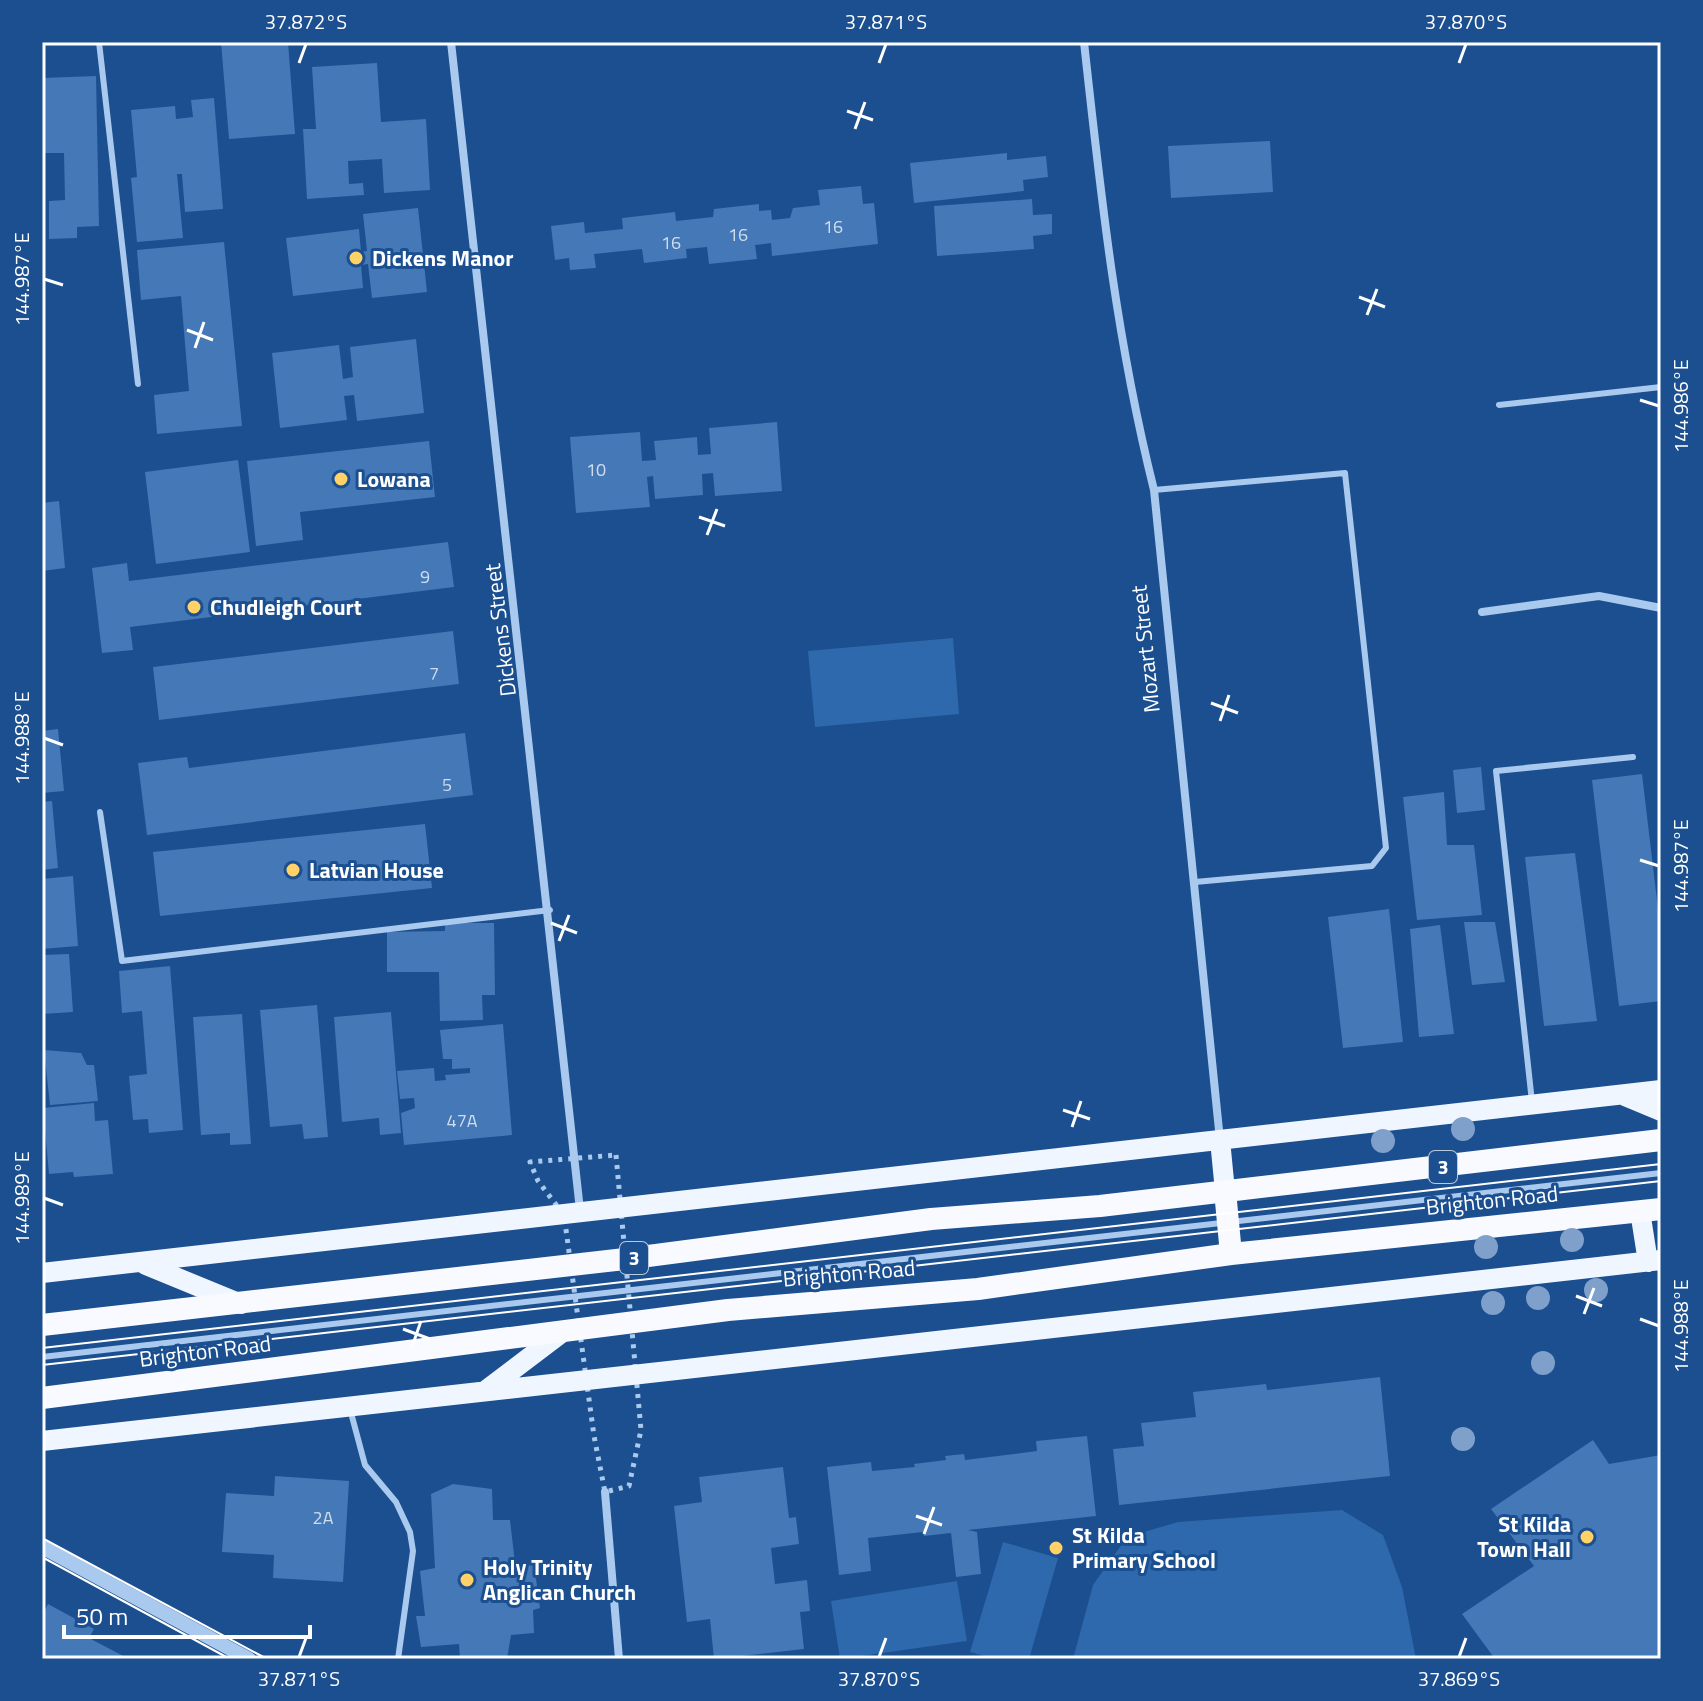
<svg xmlns="http://www.w3.org/2000/svg" width="1703" height="1701" font-family="'Titillium Web',sans-serif">
  <rect width="100%" height="100%" fill="#1b4f8f"/>
  <!-- green -->
  <path fill="#2e69ad" d="M953,638L959,714L815,727L808,651Z
    M1342,1510L1383,1535L1402,1587L1416,1659H1073L1093,1585L1127,1537L1178,1522Z
    M1003,1542L1058,1558L1029,1659H995L970,1652Z
    M957,1581L967,1641L840,1659L831,1601Z"/>
  <!-- building -->
  <path fill="#4478b7" d="M221,42H288L295,134L229,139Z
    M377,63L381,122L426,119L430,190L384,193L382,159L348,161L349,184L363,183L364,195L307,199L303,129H316L312,67Z
    M96,76L99,226L77,227V238L49,239V201L65,200L64,153H42V78Z
    M214,98L223,209L185,212L182,174H177L183,238L137,242L131,178L137,177L131,110L175,106L176,119L193,117L191,100Z
    M1270,141L1273,192L1171,198L1168,146Z
    M1007,153V160L1046,156L1048,177L1023,180L1024,191L914,203L910,163Z
    M861,186L863,204L874,203L878,244L772,256L771,243L755,245L757,259L709,264L707,247L686,249L687,258L644,263L642,249L594,254L596,268L570,270L569,258L555,260L551,226L584,222L585,233L623,229L622,218L675,212L676,221L713,217L714,209L759,204V211L771,210L772,220L790,218L793,208L820,205L818,190Z
    M1032,199L1033,215L1052,214V234L1033,236L1034,249L937,256L934,206Z
    M418,208L427,292L372,298L368,264L361,265L363,288L293,296L286,238L359,229L361,252L367,251L363,214Z
    M224,242L242,426L157,434L154,395L189,391L181,296L141,300L137,250Z
    M416,339L424,413L357,421L354,395L344,396L347,420L280,428L272,353L339,345L343,379L353,377L350,347Z
    M777,422L782,491L715,496L713,473L702,474L703,495L655,499L653,476L647,477L650,507L576,513L570,437L640,432L642,461L656,460L654,441L697,437L698,455L711,454L709,428Z
    M429,441L435,497L300,512L303,540L256,546L247,461Z
    M238,460L250,552L156,564L145,472Z
    M59,501L65,568L42,571V503Z
    M448,542L454,587L130,627L133,650L102,653L92,568L127,563L129,581Z
    M453,631L459,684L159,720L153,667Z
    M58,729L64,791L42,793V731Z
    M465,733L473,795L147,835L138,763L187,757L189,768Z
    M1481,767L1485,810L1457,813L1453,770Z
    M1642,774L1661,934V1001L1619,1006L1592,780Z
    M1444,792L1447,845H1474L1482,915L1417,920L1403,797Z
    M52,801L58,868L42,870V802Z
    M425,824L432,888L160,916L153,852Z
    M1575,853L1597,1021L1544,1026L1525,857Z
    M73,876L78,946L42,949V879Z
    M1389,909L1403,1042L1343,1048L1328,917Z
    M1464,922H1495L1505,982L1472,985Z
    M445,923H494L495,995H482L483,1020L440,1021L439,972H387V932L445,931Z
    M1440,925L1454,1034L1419,1037L1410,929Z
    M69,954L73,1012L42,1014V955Z
    M170,966L183,1130L149,1133L148,1119L133,1120L129,1076L147,1074L142,1011L122,1013L119,971Z
    M317,1005L328,1137L304,1139L302,1124L270,1127L260,1010Z
    M391,1012L401,1133L380,1135L379,1118L342,1122L334,1017Z
    M242,1014L251,1144L230,1145V1133L201,1135L193,1017Z
    M503,1024L512,1135L404,1145L401,1113L415,1108L414,1098L400,1099L397,1071L434,1068L435,1081L446,1080L445,1075L470,1073V1068L452,1069V1059H443L440,1030Z
    M44,1050L81,1053L87,1065H94L98,1101L50,1105Z
    M94,1103L95,1121L108,1120L113,1174L74,1177L73,1172L49,1174L43,1108Z
    M1380,1377L1390,1476L1119,1505L1113,1449L1144,1446L1141,1423L1196,1417L1193,1392L1266,1384L1267,1390Z
    M1087,1436L1096,1516L968,1530L977,1532L981,1574L956,1577L951,1533L924,1536L923,1532L868,1538L871,1571L839,1575L827,1467L871,1462L872,1471L915,1467L914,1464L946,1460L945,1456L964,1454L965,1460L1037,1451L1036,1441Z
    M1593,1440L1609,1464L1661,1455V1659H1495L1462,1614L1534,1566L1491,1509Z
    M783,1467L789,1518L796,1517L799,1544L771,1548L775,1584L807,1580L810,1611L800,1612L804,1649L714,1659L710,1619L687,1622L674,1506L702,1502L699,1477Z
    M275,1476L349,1481L343,1582L273,1578L274,1555L222,1552L226,1493L274,1496Z
    M453,1484L492,1489L493,1520H510L515,1563L534,1564L540,1608L533,1610L534,1633L511,1635L507,1659H460L459,1644L421,1647L416,1616H425L420,1571L435,1568L431,1494Z
    M48,1604L94,1629L89,1638L129,1659H42V1616Z"/>
  <g fill="none" stroke-linecap="round" stroke-linejoin="round">
    <!-- path -->
    <path stroke="#a9c9ee" stroke-width="5" stroke-dasharray="4 6" stroke-linecap="butt" d="M616,1155L641,1430L629,1486L605,1492L594,1436L564,1215L538,1181L530,1162Z"/>
    <!-- service -->
    <path stroke="#a9c9ee" stroke-width="6" d="M99,42L138,384
      M1499,405L1661,387
      M1154,490L1345,473L1386,848L1372,866L1195,882
      M100,812L122,961L550,910
      M1532,1102L1496,771L1633,757
      M42,1357L1661,1173
      M350,1409L365,1465L396,1502L410,1532L413,1551L398,1659"/>
    <!-- minor -->
    <path stroke="#a9c9ee" stroke-width="8" d="M451,42L580,1210
      M1084,42C1101,197 1116,338 1154,490L1220,1140
      M1482,612L1599,596L1661,608
      M605,1492L619,1659"/>
    <!-- tertiary -->
    <path stroke="#a9c9ee" stroke-width="14" d="M42,1547L249,1659"/>
    <!-- primary -->
    <path stroke="#f0f6ff" stroke-width="20" d="M1625,1096L1661,1111
      M1220,1140L1225,1191
      M1640,1211L1648,1262
      M146,1265L241,1304
      M42,1273L1661,1090
      M485,1391L564,1331
      M42,1441L1661,1260"/>
    <!-- trunk -->
    <path stroke="#f8faff" stroke-width="22" d="M1225,1191L1231,1254
      M42,1325L625,1259L931,1219L1100,1206L1661,1140
      M42,1398L728,1310L978,1289L1231,1254L1661,1209"/>
    <!-- tram -->
    <path stroke="#fff" stroke-width="2" d="M42,1348L1661,1164
      M42,1365L1661,1181
      M42,1538L267,1659
      M42,1557L230,1659"/>
  </g>
  <!-- trees -->
  <g fill="#7ea0ca">
    <circle cx="1463" cy="1129" r="12"/>
    <circle cx="1383" cy="1141" r="12"/>
    <circle cx="1572" cy="1240" r="12"/>
    <circle cx="1486" cy="1247" r="12"/>
    <circle cx="1596" cy="1290" r="12"/>
    <circle cx="1538" cy="1298" r="12"/>
    <circle cx="1493" cy="1303" r="12"/>
    <circle cx="1543" cy="1363" r="12"/>
    <circle cx="1463" cy="1439" r="12"/>
  </g>
  <!-- ticks -->
  <path fill="none" stroke="#fff" stroke-width="3" d="M299,63L306,44M879,63L886,44M1459,63L1466,44M847,111L873,120M855,129L865,102M44,279L63,285M1359,297L1385,307M1367,315L1377,289M187,330L213,340M195,348L204,322M1640,400L1659,406M699,517L725,526M707,535L717,509M1211,703L1238,713M1220,721L1229,695M44,738L63,745M1640,860L1659,866M551,923L577,933M559,941L569,915M1063,1110L1090,1119M1072,1127L1081,1101M44,1198L63,1205M1576,1296L1602,1306M1584,1314L1594,1288M1640,1319L1659,1326M403,1329L430,1339M412,1347L421,1321M916,1516L942,1525M924,1534L934,1507M299,1657L306,1638M879,1657L886,1638M1459,1657L1466,1638"/>
  <!-- markers -->
  <g fill="#ffd166" stroke="#1b4f8f" stroke-width="3">
    <circle cx="356" cy="258" r="8"/>
    <circle cx="341" cy="479" r="8"/>
    <circle cx="194" cy="607" r="8"/>
    <circle cx="293" cy="870" r="8"/>
    <circle cx="1587" cy="1537" r="8"/>
    <circle cx="1056" cy="1548" r="8"/>
    <circle cx="467" cy="1580" r="8"/>
  </g>
  <g text-anchor="middle" stroke-width="6" stroke-linejoin="round" paint-order="stroke">
    <!-- number labels -->
    <g font-size="18" fill="#d0dded">
      <text x="833" y="233">16</text>
      <text x="738" y="241">16</text>
      <text x="671" y="249">16</text>
      <text x="596" y="476">10</text>
      <text x="425" y="583">9</text>
      <text x="434" y="680">7</text>
      <text x="447" y="791">5</text>
      <text x="462" y="1127">47A</text>
      <text x="323" y="1524">2A</text>
    </g>
    <!-- shield labels -->
    <g fill="#1b4f8f" stroke="#bbcadd" stroke-width="2">
      <rect x="1429" y="1151" width="28" height="32" rx="6"/>
      <rect x="620" y="1242" width="28" height="32" rx="6"/>
    </g>
    <g font-size="20" font-weight="bold" fill="#fff">
      <text x="1443" y="1174">3</text>
      <text x="634" y="1265">3</text>
    </g>
    <!-- poi labels -->
    <g font-size="22" font-weight="bold" fill="#fff" stroke="#1b4f8f" text-anchor="start">
      <text x="372" y="266">Dickens Manor</text>
      <text x="357" y="487">Lowana</text>
      <text x="210" y="615">Chudleigh Court</text>
      <text x="309" y="878">Latvian House</text>
      <text x="1571" y="1532" text-anchor="end">St Kilda<tspan x="1571" dy="25">Town Hall</tspan></text>
      <text x="1072" y="1543">St Kilda<tspan x="1072" dy="25">Primary School</tspan></text>
      <text x="483" y="1575">Holy Trinity<tspan x="483" dy="25">Anglican Church</tspan></text>
    </g>
    <!-- street labels -->
    <g font-size="22" fill="#fff" stroke="#1b4f8f">
      <text transform="translate(500 630) rotate(-97)" y="8">Dickens Street</text>
      <text transform="translate(1145 649) rotate(-96)" y="8">Mozart Street</text>
      <text transform="translate(1492 1200) rotate(-6)" y="8">Brighton Road</text>
      <text transform="translate(849 1273) rotate(-5)" y="8">Brighton Road</text>
      <text transform="translate(205 1351) rotate(-7)" y="8">Brighton Road</text>
    </g>
  </g>
  <!-- border -->
  <rect width="1703" height="1701" fill="none" stroke="#1b4f8f" stroke-width="88"/>
  <!-- scale -->
  <path d="M64 1625v12h246v-12" fill="none" stroke="#ffffff" stroke-width="4"/>
  <text x="76" y="1625" font-size="24" fill="#ffffff" stroke="#1b4f8f" stroke-width="6" paint-order="stroke">50 m</text>
  <rect x="44" y="44" width="1615" height="1613" fill="none" stroke="#fff" stroke-width="3"/>
  <g font-size="20" text-anchor="middle" fill="#fff">
    <text x="306" y="29">37.872°S</text>
    <text x="886" y="29">37.871°S</text>
    <text x="1466" y="29">37.870°S</text>
    <text transform="translate(22 279) rotate(-90)" y="7">144.987°E</text>
    <text transform="translate(1681 406) rotate(-90)" y="7">144.986°E</text>
    <text transform="translate(22 738) rotate(-90)" y="7">144.988°E</text>
    <text transform="translate(1681 866) rotate(-90)" y="7">144.987°E</text>
    <text transform="translate(22 1198) rotate(-90)" y="7">144.989°E</text>
    <text transform="translate(1681 1326) rotate(-90)" y="7">144.988°E</text>
    <text x="299" y="1686">37.871°S</text>
    <text x="879" y="1686">37.870°S</text>
    <text x="1459" y="1686">37.869°S</text>
  </g>
</svg>
